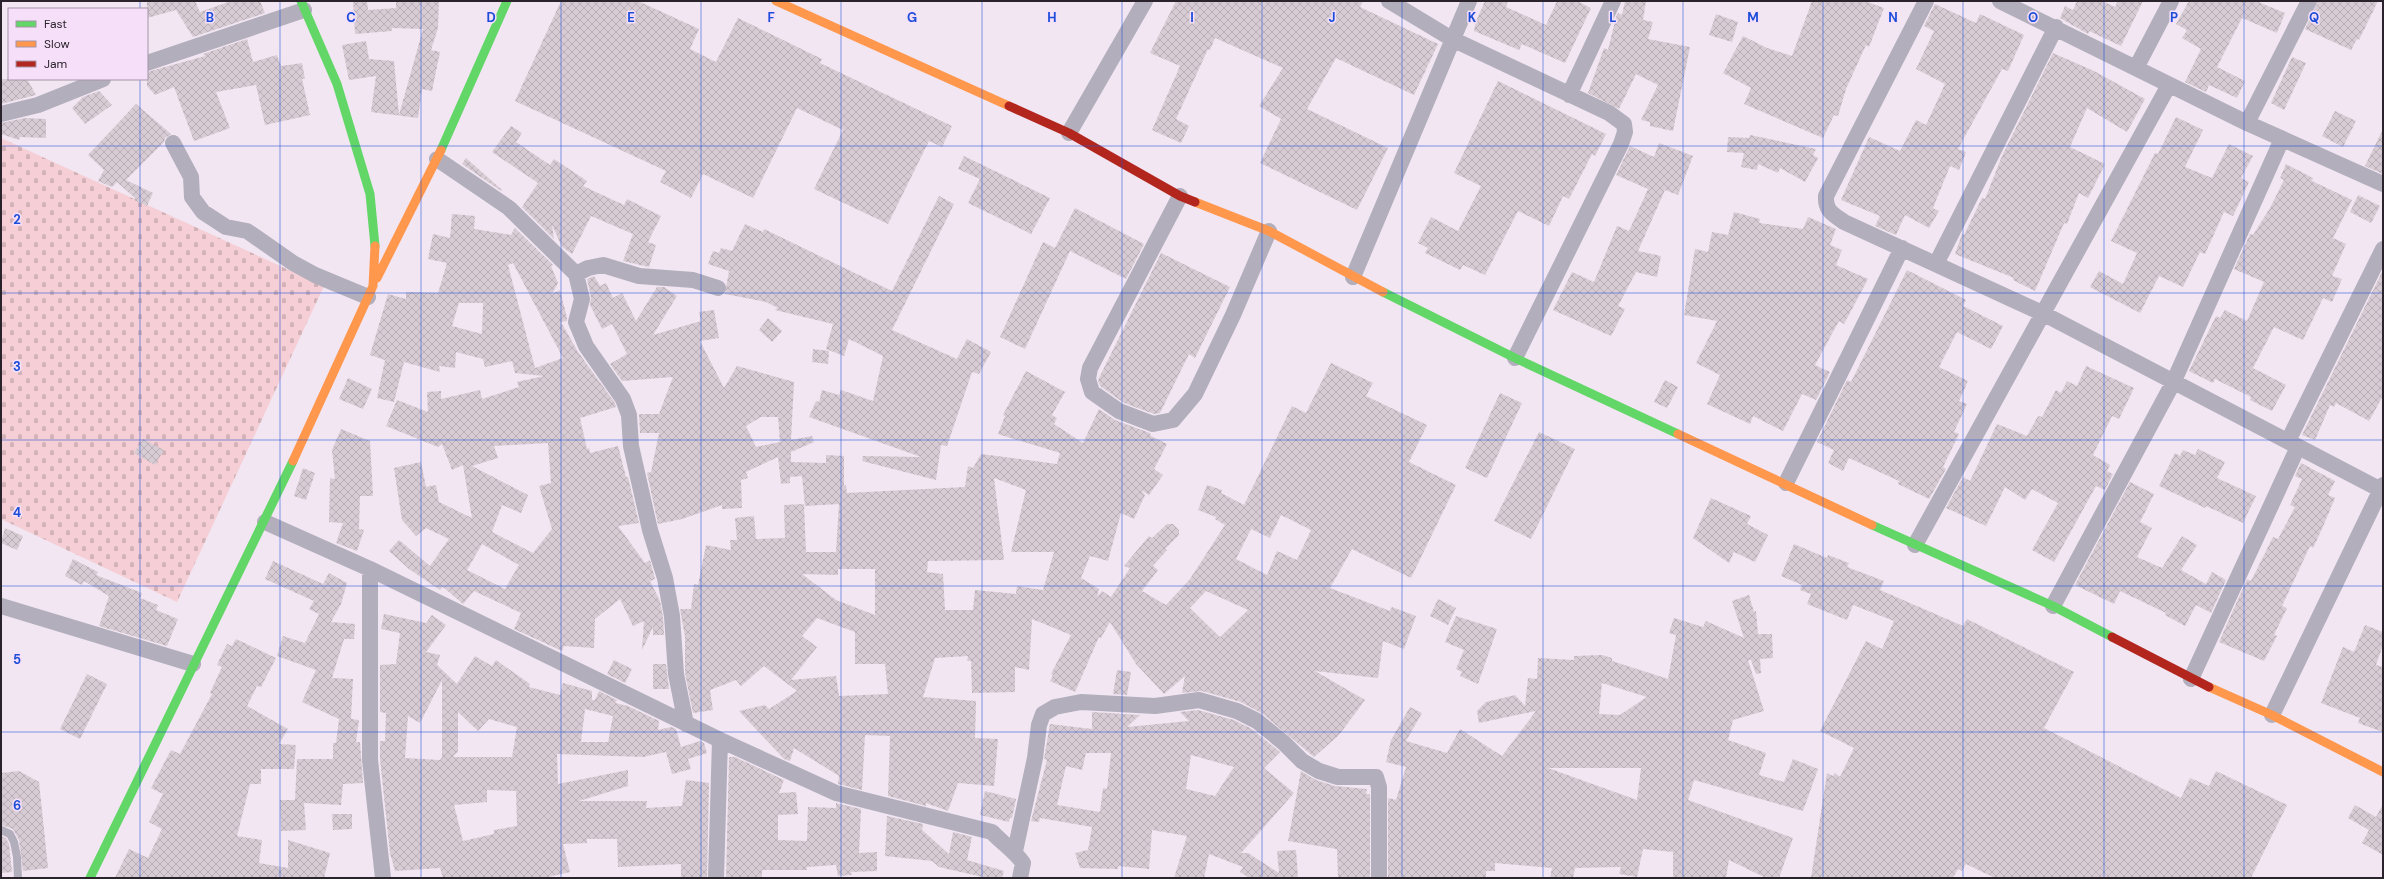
<svg xmlns="http://www.w3.org/2000/svg" width="2384" height="879" font-family="'DM Sans',sans-serif">
  <defs>
    <pattern id="cemetery-stones" width="16" height="16" patternUnits="userSpaceOnUse"><rect width="16" height="16" fill="#f5cfd5"/><path d="M2 7V4a2 2 0 0 1 4 0v3zM10 15v-3a2 2 0 0 1 4 0v3z" fill="#d2b1b7"/></pattern>
    <pattern id="building-cross-hatch" width="8" height="8" patternUnits="userSpaceOnUse"><rect width="8" height="8" fill="#d8ccd4"/><path d="M0 0l8 8M0 8l8-8" fill="none" stroke="#baafb6"/></pattern>
  </defs>
  <rect width="100%" height="100%" fill="#f2e6f3"/>
  <!-- cemetery -->
  <path fill="url(#cemetery-stones)" d="M1,138L324,286L177,602L1,519Z"/>
  <!-- building -->
  <path fill="url(#building-cross-hatch)" fill-rule="evenodd" d="M147,1H195L200,12L231,1H260L265,13L193,37L176,10L147,18Z
    M353,1H367L368,10L396,8V1H439L438,28L431,50L440,52L432,91L422,89L418,118L371,112L376,76L349,80L342,45L366,41L369,59L394,61L399,115L423,29L392,28V31L355,34Z
    M561,1H638L699,29L690,49L716,62L738,18L822,59L820,63L952,126L942,147L929,141L888,224L814,189L843,130L797,108L753,198L703,174L691,198L660,182L666,171L515,101Z
    M1176,1H1363L1360,7L1438,44L1414,95L1336,58L1307,109L1388,148L1357,210L1260,163L1281,119L1259,106L1283,68L1215,38L1210,50L1208,49L1176,119L1189,126L1181,143L1152,130L1180,66L1150,53Z
    M1485,1H1508L1506,7L1546,25L1557,1H1577L1591,8L1565,63L1522,44L1519,50L1474,31L1476,21Z
    M1625,1H1646L1643,20L1653,22L1648,39L1690,47L1673,131L1650,126V122L1641,120L1658,85L1636,74L1619,109L1588,93L1604,48L1608,50L1616,17L1618,13L1622,15Z
    M1812,1H1865L1884,8L1869,47L1866,45L1846,89L1838,116L1834,115L1823,138L1744,104L1751,88L1723,73L1743,36L1767,48L1792,56Z
    M2077,1H2102L2115,7L2118,1H2143L2121,46L2089,31L2088,34L2060,18L2065,6L2073,10Z
    M2189,1H2256L2285,13L2277,33L2242,18L2217,67L2245,81L2237,98L2209,85L2206,92L2185,82L2201,49L2182,38L2187,30L2176,24Z
    M2318,1H2378L2359,40L2357,39L2351,50L2305,29Z
    M1935,4L1976,23L1980,14L2024,35L2008,71L2002,69L1958,149L1966,152L1959,170L1950,166L1933,208L1939,211L1929,228L1905,215L1896,235L1875,226L1880,216L1841,200L1869,137L1900,151L1916,120L1926,125L1945,84L1916,69L1934,31L1924,26Z
    M1716,14L1738,22L1732,42L1709,35Z
    M247,39L253,62L277,55L281,66L302,63L305,79H302L310,115L265,125L256,85L216,92L230,128L194,141L174,87L155,95L147,86V72L205,56L203,54Z
    M2053,53L2094,71L2145,99L2127,132L2087,108L2070,147L2105,164L2088,198L2079,193L2067,224L2064,223L2035,291L2013,280L2014,278L1955,254L1962,234L1964,235L1982,198L1985,199L2002,156Z
    M2292,57L2306,63L2284,110L2271,103Z
    M1,79H27L36,95L1,104Z
    M1498,81L1606,134L1595,156L1592,154L1569,199L1563,196L1549,226L1518,211L1485,275L1463,265L1460,270L1425,253L1428,248L1418,243L1431,217L1458,231L1481,186L1454,173Z
    M99,91L112,105L85,124L72,108L83,97Z
    M136,104L171,134L165,138L164,142L126,180L153,193L147,206L134,200L135,198L117,182L112,187L98,181L104,170L88,155Z
    M2335,111L2356,121L2343,147L2322,136Z
    M2176,117L2203,130L2185,167L2212,178L2229,144L2253,156L2241,178L2249,182L2233,216L2224,212L2205,254L2200,252L2183,287L2159,276L2140,313L2090,287L2099,271L2123,284L2137,253L2111,241L2155,153L2158,154Z
    M25,118L46,119V138L20,137L19,140L1,134V123Z
    M511,126L522,133L516,142L550,165L554,159L587,181L583,186L624,205L627,199L661,216L648,242L656,245L649,267L623,261L633,234L591,216L572,254L562,247L552,225L554,239L522,207L538,183L492,152Z
    M2383,129V174L2365,166Z
    M1750,135L1816,149L1813,155L1818,158L1805,182L1780,168L1778,173L1758,164L1757,170L1741,167L1744,153L1727,152L1728,137L1749,138Z
    M1659,143L1693,156L1678,195L1665,190L1638,251L1661,256L1657,277L1636,272L1618,306L1625,309L1611,336L1553,310L1572,272L1594,282L1617,226L1629,231L1648,189L1616,175L1630,146L1654,157Z
    M964,156L1050,198L1031,234L968,203L980,179L958,169Z
    M466,158L502,190L501,191L462,164Z
    M2286,164L2313,178L2312,181L2352,200L2333,238L2346,244L2332,276L2342,279L2332,302L2323,298L2303,340L2274,327L2253,368L2286,385L2272,411L2250,400L2251,397L2215,379L2213,383L2189,371L2216,316L2220,318L2225,310L2247,321L2264,282L2234,269L2250,234L2253,235L2270,208L2284,180L2280,178Z
    M2358,195L2380,206L2371,223L2350,212Z
    M939,196L954,204L892,330L957,359L967,339L991,352L979,374L972,372L947,446L941,445L936,480L862,461L863,456L921,457L809,417L816,401L819,402L822,390L839,395L841,390L873,401L883,356L849,339L844,356L826,349L833,324L775,310L778,308L766,302L725,294L729,271L708,264L713,251L719,253L721,248L732,251L745,224L763,232L764,229L892,291Z
    M1075,208L1144,244L1126,279L1070,251L1025,349L1000,337L1043,242L1055,248Z
    M1734,212L1760,219L1759,223L1803,229L1808,217L1836,229L1830,245L1842,250L1836,265L1868,279L1844,324L1839,321L1815,365L1830,372L1816,400L1802,394L1783,431L1753,416L1750,424L1707,404L1720,375L1696,363L1717,321L1684,315L1695,249L1708,252L1712,232L1728,235Z
    M452,214L475,216L474,229L511,235L515,228L553,265L551,266L558,283L552,294L560,290L567,318V321L561,322L578,352L615,403L616,407L580,418L587,449L589,448L590,453L618,446L626,477H628L639,523L618,526L645,563L650,560L655,579L650,581L660,601L663,617L664,635H653V627L642,650L644,621L633,626L620,599L595,619L594,648L564,646L562,651L514,629L521,613L474,591L463,604L443,587L440,590L409,569L389,551L399,540L430,566L449,539L426,528L416,536L402,520L394,468L421,462L426,487L436,485L439,502L472,518L463,465L452,470L442,444L438,447L386,426L397,400L428,412L427,392L441,391V399L480,390L482,399L519,387L517,382L544,376L515,373L512,361L485,367L483,359L456,352L455,368L439,366L440,372L404,362L394,402L377,398L385,360L370,355L388,294L406,299V292L438,293L447,263L428,259L433,234L450,238ZM513,263L563,358L535,368L508,265ZM459,303H483L482,334L452,326ZM548,443L551,483L539,486L552,529L533,553L492,532L502,505L521,513L528,495L472,466L498,458L494,446ZM482,544L519,565L505,589L467,570Z
    M1161,253L1230,287L1195,358L1189,354L1160,413L1154,414L1124,403L1100,386L1098,380Z
    M1907,270L1966,300L1963,306L2003,326L1991,349L1957,332L1939,367L1968,381L1959,401L1967,404L1954,432L1959,434L1943,467L1946,469L1929,499L1898,484L1899,481L1849,458L1843,471L1828,463L1834,450L1817,442L1847,380L1851,382Z
    M2383,270V396L2369,421L2336,403L2334,407L2330,405L2315,440L2302,435Z
    M594,276L600,286L606,283L613,298L622,293L636,321L657,287H664L677,296L653,335L701,321L699,312L714,310L719,338L700,341L724,388L737,366L794,382L791,440L812,436L814,442L791,452V462L826,463V455L844,456V486L846,485L847,493L965,487L968,466L973,468L981,454L1057,464L1060,453L998,434L1005,416L1003,415L1026,371L1065,392L1052,415L1057,418L1054,424L1083,443L1099,409L1115,420L1150,433L1151,436L1167,444L1154,469L1163,475L1149,495L1141,490L1145,495L1134,519L1121,513L1108,561L1090,556L1081,578L1099,589L1097,597L1102,591L1111,597L1130,568L1124,566L1149,536L1152,538L1167,524H1173L1179,530V535L1165,549L1167,550L1153,566L1158,570L1142,591L1166,605L1190,579L1225,525L1215,519L1216,517L1198,510L1207,485L1222,490L1221,493L1244,505L1292,406L1306,413L1331,363L1373,383L1366,396L1427,425L1409,462L1456,485L1411,578L1352,549L1330,588L1390,611L1392,607L1416,616L1404,649L1383,641L1378,678L1315,671L1365,700L1339,735L1314,757L1263,714L1241,702L1202,691L1182,693L1185,676L1164,694L1136,664L1110,622L1101,638L1099,637L1075,692L1050,681L1053,675L1051,674L1071,635L1032,619L1029,670L1015,667V692L972,693L971,661H967L968,656L935,658L923,697L976,701L975,738L998,739L994,786L958,783L948,811L926,803V806L888,796L890,736L865,735L862,790L838,784L839,776L794,748L790,761L784,759L739,711L765,705L769,709L797,691L764,666L741,686L736,680L710,690L713,710L693,713L685,673V637L680,609H691L694,584L698,585L706,545L731,550L730,540H737L735,518L754,516L756,539L785,538L784,505L804,504L806,552H836L839,504L805,506L802,476L790,477V483L781,484L778,457L746,472L748,478L741,480L742,508L722,509V505L682,519L658,524L647,473L651,472L659,433H640L639,414H659L673,377L622,381L610,364L627,354L612,324L602,329L590,305L591,297L587,279ZM761,417H778L780,442L756,447L746,426ZM994,478L1026,490L1011,552H1054L1043,590L1017,586L1016,594L975,590L973,610H945L943,574L927,572L928,561L1004,560ZM1281,515L1311,530L1297,560L1277,551L1267,575L1236,559L1251,529L1270,538ZM838,569H875V615L836,600L802,574L838,575ZM1206,591L1248,610L1220,637L1190,608ZM817,618L855,632V664H885L888,694L839,696L836,676L791,680L817,647L802,636Z
    M768,318L782,331L772,342L759,330Z
    M813,349L829,351L828,364L812,362Z
    M2086,366L2134,388L2119,419L2112,416L2093,455L2110,465L2107,471L2113,474L2105,490L2096,486L2054,562L2032,550L2058,503L2032,489L2025,500L2005,487L1986,526L1946,508L1963,477L1970,481L1997,424L2027,436L2038,416L2042,417L2056,390L2061,393L2067,381L2077,386Z
    M348,378L372,389L363,409L339,399Z
    M1665,380L1678,387L1667,408L1654,402Z
    M1500,393L1522,403L1487,478L1465,468Z
    M341,429L370,441L373,496H360L359,529L364,530L357,551L336,543L343,523L329,522L330,478L335,479L332,450Z
    M1539,432L1575,449L1531,539L1494,521Z
    M143,439L164,450L155,465L134,453Z
    M2198,449L2225,462L2217,478L2256,496L2243,523L2206,506L2205,508L2159,486L2175,453L2180,456L2183,450L2195,455Z
    M2301,463L2335,481L2328,495L2335,498L2322,529L2313,548L2310,546L2282,606L2287,608L2274,635L2277,636L2264,661L2219,642L2247,579L2251,581L2273,537L2278,539L2295,507L2290,505L2302,479L2295,476Z
    M303,468L315,473L306,500L294,496Z
    M2130,482L2154,494L2140,522L2152,528L2137,557L2162,568L2182,536L2197,545L2181,570L2206,584L2212,572L2226,580L2211,613L2196,605L2185,626L2165,615L2166,613L2120,591L2114,604L2075,585Z
    M1711,498L1751,516L1747,524L1768,535L1755,562L1734,552L1729,563L1693,538Z
    M5,528L23,536L17,550L1,543Z
    M1794,544L1827,558L1828,555L1849,563L1847,567L1884,581L1880,590L1963,626L1967,619L2074,672L2044,728L2181,798L2190,778L2209,786L2216,771L2287,805L2251,878H1995L1966,864L1962,871L1958,869L1953,878H1811L1827,773L1833,776L1835,773L1840,777L1854,748L1820,731L1866,641L1882,649L1894,621L1853,605L1847,620L1807,604L1811,594L1800,590L1802,585L1781,576Z
    M73,559L98,572L96,575L142,593L140,598L158,605L156,610L178,619L167,646L99,626L109,596L84,581L82,585L65,576Z
    M273,561L323,584L329,573L347,583L341,604L331,622L355,624L354,639H344L332,678L353,679L351,719L359,720L356,742H360L363,783L343,784L341,805L304,803L306,830L281,831L280,800H295L297,759H333V743H336L339,719L302,702L316,670L277,656L283,636L305,643L319,614L309,609L314,601L265,579Z
    M1749,595L1754,612L1756,611L1758,634H1772L1773,658L1760,659L1761,673L1756,674L1751,660H1748L1764,711L1733,720L1728,740L1766,753L1759,775L1784,782L1793,759L1818,769L1803,811L1694,780L1688,800L1793,838L1779,878H1766L1729,860L1726,878H1673V852L1643,849L1637,877L1619,874L1621,867L1575,868L1573,878H1550L1552,868L1495,863V871H1486V878H1388V798L1396,800L1406,767L1386,762L1391,740L1410,707L1422,713L1406,741L1447,753L1460,729L1502,756L1536,711L1479,723L1477,711L1486,702L1515,695L1525,706L1528,678L1537,679L1538,658L1574,660V656L1602,655L1612,658V661L1668,679L1676,635L1669,633L1674,618L1703,627L1706,621L1744,638L1732,601ZM1602,683L1647,697L1620,715L1599,714ZM1548,768H1641L1637,800Z
    M1438,599L1456,608L1448,625L1430,616Z
    M384,614L426,623L432,615L446,625L426,652L440,655L437,665L457,684L475,656L492,666L496,660L530,684L529,687L560,695L563,683L592,691V700H595L599,691L617,700L615,703L628,706L659,721L658,730L671,727L676,729L681,747L700,741L704,743L707,753L688,759L691,769L672,774L666,752L643,757L557,754L558,784L628,770V786L579,801H647L646,808L682,806L686,780L709,783L707,878L681,877V864L618,867L617,839H587V843L563,844L570,872L544,878H443L440,868L395,871L390,853L380,759V741H385L386,713L380,712V665L396,664L400,633L381,629ZM442,680V757L440,760L405,758L408,716L420,723ZM585,709L613,716L608,742H581ZM458,712L478,731L489,719L517,727L512,757H453L458,751ZM487,790L516,791L517,826L494,830V834L463,841L454,805L487,802Z
    M1456,616L1497,629L1478,684L1460,676L1462,672L1456,669L1464,650L1445,642Z
    M2365,625L2383,632V645L2376,665L2383,667V732L2358,723L2360,718L2321,703L2343,647L2354,652Z
    M236,639L276,658L261,687L257,686L247,706L288,729L279,744L296,745L294,769H261V784H250L237,836L262,840L259,863L288,868V840L330,853L324,878H115L129,849L148,858L162,829L149,822L163,794L151,788L171,750L180,754L212,694L210,693L222,667L217,665L227,644L232,646Z
    M614,660L632,669L625,683L607,674Z
    M653,664H666L669,689H653Z
    M1117,670L1131,672L1127,695L1113,694Z
    M87,674L107,684L80,739L60,729Z
    M1198,710L1234,720L1252,729L1280,752L1264,768L1294,793L1241,853H1248L1279,873L1277,851L1296,850L1298,878H1249L1240,872L1243,867L1209,854L1204,878H1174L1187,836L1152,830L1149,869L1118,866V869L1080,868L1075,853L1088,850L1092,827L1040,818L1039,822L1031,821L1047,760L1044,759L1050,724L1092,729V712L1140,715L1127,727L1189,721L1180,712ZM1086,753H1111L1107,789L1103,788L1100,812L1057,805L1066,766L1082,770ZM1191,755L1234,767L1215,796L1186,789Z
    M729,757H735L784,780L779,793L796,792L798,814L778,815V840L807,841L808,807L836,808V803L861,809L859,853L877,852V871L851,872L852,875L838,876L836,865L807,867V870H762V878H726Z
    M19,771L39,782L48,868L23,871L19,840L13,829L1,825V773Z
    M1301,771L1316,780L1335,786L1367,789L1366,794H1370V878H1338L1337,849L1288,841Z
    M985,791L1016,799L1012,818H1010L1009,822L980,815Z
    M2383,804V855L2362,843L2369,830L2348,818L2355,805L2376,817Z
    M332,814H352V829L333,830Z
    M887,816L923,824L922,830L949,854L953,832L972,837L967,860L1004,871L1002,878H987L939,867L932,861L885,856Z
    M1,836L6,838L9,844L12,872L1,873Z"/>
  <g fill="none" stroke-linecap="round" stroke-linejoin="round">
    <!-- lane -->
    <path stroke="#b2aebc" stroke-width="8" d="M1,830L10,834L14,842L17,857L18,878"/>
    <!-- street -->
    <path stroke="#b2aebc" stroke-width="16" d="M1389,1L1452,39L1609,113L1624,124L1625,132L1621,144L1515,358
      M1926,1L1826,196C1825,211 1833,214 1844,222L2042,313L2381,490
      M2000,1L2247,123L2383,184
      M147,63L304,10
      M2136,68L2171,1
      M1569,95L1613,1
      M1,114L38,105L103,79
      M2247,123L2309,1
      M1069,133L1145,1
      M173,143L191,177L192,197L203,212L226,227L247,231L293,263L315,275L368,297
      M437,159L509,208L576,274L582,299L576,322L586,346L623,399L629,415L631,446L650,530L665,578L672,616L676,674L686,724
      M1180,196L1090,368L1088,379L1092,392L1119,411L1153,424L1173,420L1195,394L1233,315L1269,231
      M1936,264L2056,27
      M576,274L588,268L603,265L639,276L693,280L718,288
      M1353,277L1469,1
      M2288,441L2383,249
      M1786,483L1902,248
      M265,522L370,569L720,740L836,793L992,832C1002,843 1014,850 1023,863L1020,878
      M1915,545L2169,85
      M370,569V760L383,878
      M1,606L193,664
      M2053,606L2173,383L2282,139
      M2191,679L2298,447
      M2272,715L2383,485
      M1015,851L1035,758L1039,725L1043,714L1055,707L1081,702L1155,706L1199,700L1237,711L1257,721L1284,743L1302,761L1319,771L1338,777H1376L1379,787V878
      M716,878L720,740"/>
    <!-- fast -->
    <path stroke="#63d668" stroke-width="9" d="M301,1L337,84L370,194L375,246
      M441,150L507,1
      M1383,292L1515,358L1678,434
      M1872,525L2053,606L2112,637
      M90,878L293,461"/>
    <!-- slow -->
    <path stroke="#ff974d" stroke-width="9" d="M776,1L1009,106
      M1195,202L1269,231L1383,292
      M377,278L441,150
      M1678,434L1872,525
      M293,461L373,286L375,246
      M2209,687L2272,715L2383,772"/>
    <!-- jam -->
    <path stroke="#b3261e" stroke-width="9" d="M1009,106L1069,133L1180,196L1195,202
      M2112,637L2209,687"/>
  </g>
  <!-- grid -->
  <path fill="none" stroke="#1d4ed8" stroke-width="1" stroke-opacity="0.55" d="M140,1V9M280,1V878M421,1V878M561,1V878M701,1V878M841,1V878M982,1V878M1122,1V878M1262,1V878M1402,1V878M1543,1V878M1683,1V878M1823,1V878M1963,1V878M2104,1V878M2244,1V878M140,79V878M1,146H2383M1,293H2383M1,440H2383M1,586H2383M1,732H2383"/>
  <g font-size="13" text-anchor="middle" font-weight="bold" fill="#1d4ed8" stroke="#f6e0f9" stroke-width="3" stroke-linejoin="round" paint-order="stroke">
    <text x="210" y="22">B</text>
    <text x="351" y="22">C</text>
    <text x="491" y="22">D</text>
    <text x="631" y="22">E</text>
    <text x="771" y="22">F</text>
    <text x="912" y="22">G</text>
    <text x="1052" y="22">H</text>
    <text x="1192" y="22">I</text>
    <text x="1332" y="22">J</text>
    <text x="1472" y="22">K</text>
    <text x="1613" y="22">L</text>
    <text x="1753" y="22">M</text>
    <text x="1893" y="22">N</text>
    <text x="2033" y="22">O</text>
    <text x="2174" y="22">P</text>
    <text x="2314" y="22">Q</text>
    <text x="17" y="224">2</text>
    <text x="17" y="371">3</text>
    <text x="17" y="517">4</text>
    <text x="17" y="664">5</text>
    <text x="17" y="810">6</text>
  </g>
  <!-- border -->
  <rect width="2384" height="879" fill="none" stroke="#2b232c" stroke-width="4"/>
  <!-- legend -->
  <rect x="8" y="8" width="140" height="72" fill="#f6e0f9" stroke="#a594a7"/>
  <rect x="16" y="21" width="20" height="6" fill="#63d668" stroke="#a594a7"/>
  <text x="44" y="28" font-size="12" fill="#2b232c">Fast</text>
  <rect x="16" y="41" width="20" height="6" fill="#ff974d" stroke="#a594a7"/>
  <text x="44" y="48" font-size="12" fill="#2b232c">Slow</text>
  <rect x="16" y="61" width="20" height="6" fill="#b3261e" stroke="#a594a7"/>
  <text x="44" y="68" font-size="12" fill="#2b232c">Jam</text>
</svg>
